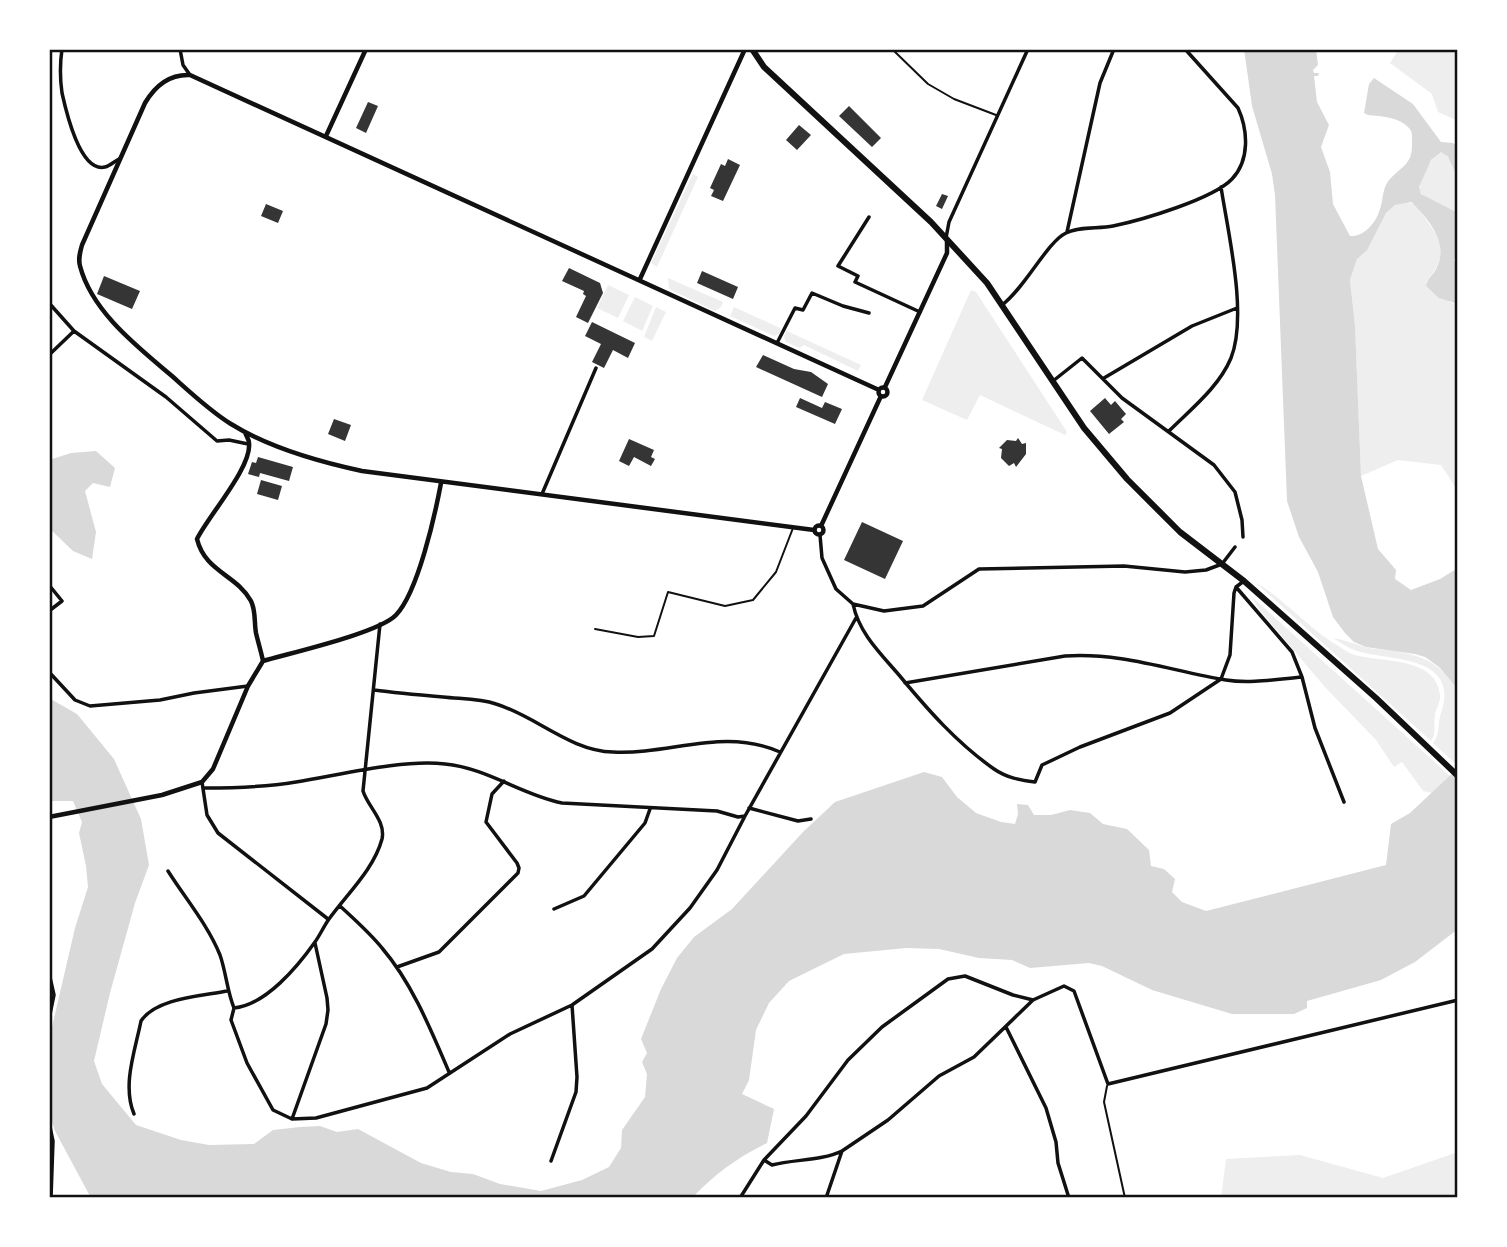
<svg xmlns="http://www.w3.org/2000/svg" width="1507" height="1247" font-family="Mulish,sans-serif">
  <rect width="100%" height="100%" fill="#fff"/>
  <!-- green -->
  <path fill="#eee" d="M1399,49H1458V121L1438,112L1432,94L1390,63Z
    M1441,152C1461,164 1458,193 1458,213L1424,196L1419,191C1420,178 1429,158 1441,152Z
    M693,174L698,177L657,267L651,263Z
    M1407,202C1417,204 1421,213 1427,221C1445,245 1446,258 1426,282L1451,303L1458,304V491L1441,465L1398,460L1361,476L1355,326L1350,280L1357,259L1386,213L1395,205Z
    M668,278L723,302L721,307L715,311L669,289Z
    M608,285L629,295L618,318L597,308Z
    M971,290L976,292L1067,432L1065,435L980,395L967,420L922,400Z
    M635,297L653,306L642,331L623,321Z
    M656,307L666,312L652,341L644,337Z
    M734,307L780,328L781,330L778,335L774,336L730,316Z
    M787,331L861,365L858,371L804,345L800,348L786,342L784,336Z
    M1255,582C1286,600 1309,629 1340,647C1346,651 1352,655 1359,656C1385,662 1437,658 1440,695C1441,702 1436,708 1435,715C1433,725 1437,732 1431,741Z
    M1251,596L1450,776L1432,793L1423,791L1402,762L1394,767L1376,740L1324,686L1259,609Z
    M1333,638C1345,640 1354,644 1365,647C1372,649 1380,649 1387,650C1422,655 1436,660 1458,689V766L1433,743C1441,733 1437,724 1441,713C1461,655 1390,661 1357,651C1348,648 1341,643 1333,638Z
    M1458,1152V1198H1221L1226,1159L1300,1155L1383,1178Z"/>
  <!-- water -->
  <path fill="#d9d9d9" d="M1244,49H1316L1318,65L1313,70L1314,73H1319L1318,76H1314L1317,102L1329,125L1321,147L1330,172L1333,204L1350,236C1364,237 1376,223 1380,209C1383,201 1382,192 1387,183C1398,167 1413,167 1412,143C1412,138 1413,132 1409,128C1399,117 1381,116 1368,115L1364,113L1369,84L1374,78L1413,104L1441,142L1453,143L1458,146V178L1448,157L1441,152L1431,160L1419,187L1421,194L1458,213V254L1454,260L1458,270V304L1439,298L1426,286C1427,278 1434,275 1437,267C1449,243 1428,218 1411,202L1395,205L1386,213L1367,250L1357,259L1350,280L1355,326L1361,476L1378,549L1396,570L1395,579L1411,590L1440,579L1458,568V689L1439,667L1425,657L1415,654L1366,647L1354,642L1345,633L1333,617L1318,572L1299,537L1287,501L1275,195L1272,174L1252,106Z
    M96,451L115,468L110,487L93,483L85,491L96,532L92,559L73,551L49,528V460L71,453Z
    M49,698L77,714L114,759L141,819L149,865L135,903L110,993L94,1061L102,1084L136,1125L181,1140L209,1145L254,1144L273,1130L300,1127L320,1126L337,1132L358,1129L421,1163L451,1172L473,1174L500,1184L541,1191L582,1180L609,1167L621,1148L622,1130L645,1097L647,1074L642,1062L647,1053L641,1039L661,989L677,958L694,937L732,909L803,832L835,802L924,772L942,777L957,797L976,813L1001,822L1015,824L1018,814L1017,804L1028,805L1034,815H1051L1070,810L1090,813L1103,824L1127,829L1149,850L1151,866L1164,869L1175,879L1172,892L1182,902L1206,911L1386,865L1391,824L1410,813L1458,768V929L1415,962L1381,980L1307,1001V1008L1294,1014H1232L1152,990L1102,966L1089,963L1030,968L1012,960L979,958L939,949L906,948L844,954L789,981L769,1003L756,1030L749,1080L742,1094L774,1109L767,1143C737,1158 716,1173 692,1198H91L55,1131L49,1112V1040L75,928L88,887L86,866L79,833L82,822L73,801H49Z"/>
  <!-- building -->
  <path fill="#353535" d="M368,102L378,106L366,133L356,128Z
    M849,106L881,138L872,147L839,116Z
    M799,125L811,135L797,150L786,140Z
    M728,159L740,165L723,201L711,196L714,190L710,188L721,164L725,166Z
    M942,194L948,196L942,209L936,206Z
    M266,204L283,211L278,223L261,216Z
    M569,268L600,283L603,293L588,323L576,317L586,296L583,294L584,291L562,281Z
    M702,271L738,287L733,299L697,283Z
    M104,276L140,291L132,309L97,294Z
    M592,322L635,343L628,358L613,350L604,368L592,362L601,344L585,336Z
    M763,355L794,369L811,372L828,384L822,397L756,367Z
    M800,398L822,408L825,402L842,409L835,424L796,407Z
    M1105,398L1111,405L1115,401L1126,414L1121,419L1124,422L1109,434L1090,411Z
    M334,419L351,425L345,441L328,434Z
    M1018,438L1022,444L1026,443V454L1016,467L1014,463L1009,466L1001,458L1002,449L999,448L1007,440L1016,441Z
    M629,439L654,450L651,457L655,459L651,466L634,457L629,466L619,461Z
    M258,457L293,467L289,481L260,473L259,477L248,474L252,462L256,463Z
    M261,480L282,486L278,500L257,494Z
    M862,522L903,541L885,579L844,560Z"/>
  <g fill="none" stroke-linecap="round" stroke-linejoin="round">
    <!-- service -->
    <path stroke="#111" stroke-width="2" d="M892,49L928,84L954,99L996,115
      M595,629L638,637L654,636L668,592L725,606L753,600L776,572L793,528
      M1107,1086L1104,1102L1125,1198"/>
    <!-- minor -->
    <path stroke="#111" stroke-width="3.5" d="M62,49C60,63 60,79 62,93C66,111 80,173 105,167C110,166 115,161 119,159
      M180,49L183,65L190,75
      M869,217L838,266L858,276L855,282L920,312
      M1067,232L1100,83L1114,49
      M946,238L949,222L1028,49
      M49,303L74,331L166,397L217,441L229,440L248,444
      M1002,305C1025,288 1047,242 1066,233C1079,226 1099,229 1113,226C1142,220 1213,199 1232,179C1250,160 1248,130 1238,108L1185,49
      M777,343L795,308L803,310L812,293L843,306L869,313
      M49,355L74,331
      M1104,378L1192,326L1237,308
      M1053,381L1082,358L1122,398L1214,465L1235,492L1242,520L1243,537
      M1169,431C1191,409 1219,387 1231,358C1248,315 1228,233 1221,187
      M542,494L596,368
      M820,535L822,558L836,589L853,604L884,611L923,606L979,569L1124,566L1185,572L1206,570L1222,564L1235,547
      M49,585L62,601L49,611
      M1236,587L1292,652L1302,677L1315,728L1344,802
      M853,604C859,633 880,653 899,675C928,710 957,743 994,769C1007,778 1020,780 1035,782L1042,765L1080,747L1170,713L1221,679L1230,655L1234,593L1236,587L1244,581
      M49,672L75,700L90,706L160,700L194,693L248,686
      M905,683L1065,656C1120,652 1172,671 1226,680C1250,684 1278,679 1302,677
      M374,690C397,693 420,695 443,697C460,699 479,698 496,704C536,716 570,751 613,752C671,755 723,727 780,752
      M202,782L207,815L218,833L328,919
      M205,788C234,788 266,787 296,782C340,775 402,759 445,764C487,768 522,795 562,803L717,811L738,817L745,816
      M749,808L798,821L811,819
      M168,871C185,898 208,925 220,955C226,972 227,991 234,1008
      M340,906C354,919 370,933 382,948C412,983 431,1030 449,1072
      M554,909L584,896L645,823L650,809
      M397,967L439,952L518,873L519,868L517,863L486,822L492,794L504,781
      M49,973L54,995L49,1019
      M234,1008L231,1020L247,1063L273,1110L292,1119L316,1118L427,1088L510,1034L572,1005L652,949L690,908L717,870L745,816L856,618
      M234,1008C266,1005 298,966 315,942C320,935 324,926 329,919C347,894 374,869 382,839C386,821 368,807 363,791L380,624
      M1006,1027L1046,1108L1056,1142L1058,1163L1069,1198
      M134,1114C122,1085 135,1051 141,1021C156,998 202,996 227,991
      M292,1119L326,1024L328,1010L327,998L315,943
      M49,1122L53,1141L51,1198
      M764,1160L772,1165C795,1159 821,1161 842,1151L888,1120L939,1076L974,1057L1033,1000L1064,986L1074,991L1108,1084L1458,1000
      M551,1161L576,1092L577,1077L572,1005
      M740,1198L764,1160L806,1116L848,1060L882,1027L948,979L965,976L1013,995L1033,1000
      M826,1198L842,1151"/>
    <!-- tertiary -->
    <path stroke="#111" stroke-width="4.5" d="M326,136L366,49
      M640,279L745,49
      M885,387L947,253V241
      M878.5 392a4.5 4.5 0 1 1 9 0a4.5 4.5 0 1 1-9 0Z
      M245,432C246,436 249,439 249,443C252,467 209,515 197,539C205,572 237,575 251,601C256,611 254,622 256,633C258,642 261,651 263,661
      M814.5 530a4.5 4.5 0 1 1 9 0a4.5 4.5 0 1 1-9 0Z
      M821,526L881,396
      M814,530L362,471C320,462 268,447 231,424C210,411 191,393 172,376C138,347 92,312 80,266C78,259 80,252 82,245L145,103C155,86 169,74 190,75L879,390
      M263,661C290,653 379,633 396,615C418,592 435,515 441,483
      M49,817L162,795L202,782L213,769L248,686L263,661"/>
    <!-- trunk -->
    <path stroke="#111" stroke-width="6" d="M752,49L764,67L931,222L987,283L1084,428L1127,479L1180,532L1244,581L1376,698L1458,776"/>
  </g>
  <!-- border -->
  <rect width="1507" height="1247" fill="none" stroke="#ffffff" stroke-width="102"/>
  <rect x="51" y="51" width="1405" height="1145" fill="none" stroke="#111" stroke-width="2.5"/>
</svg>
